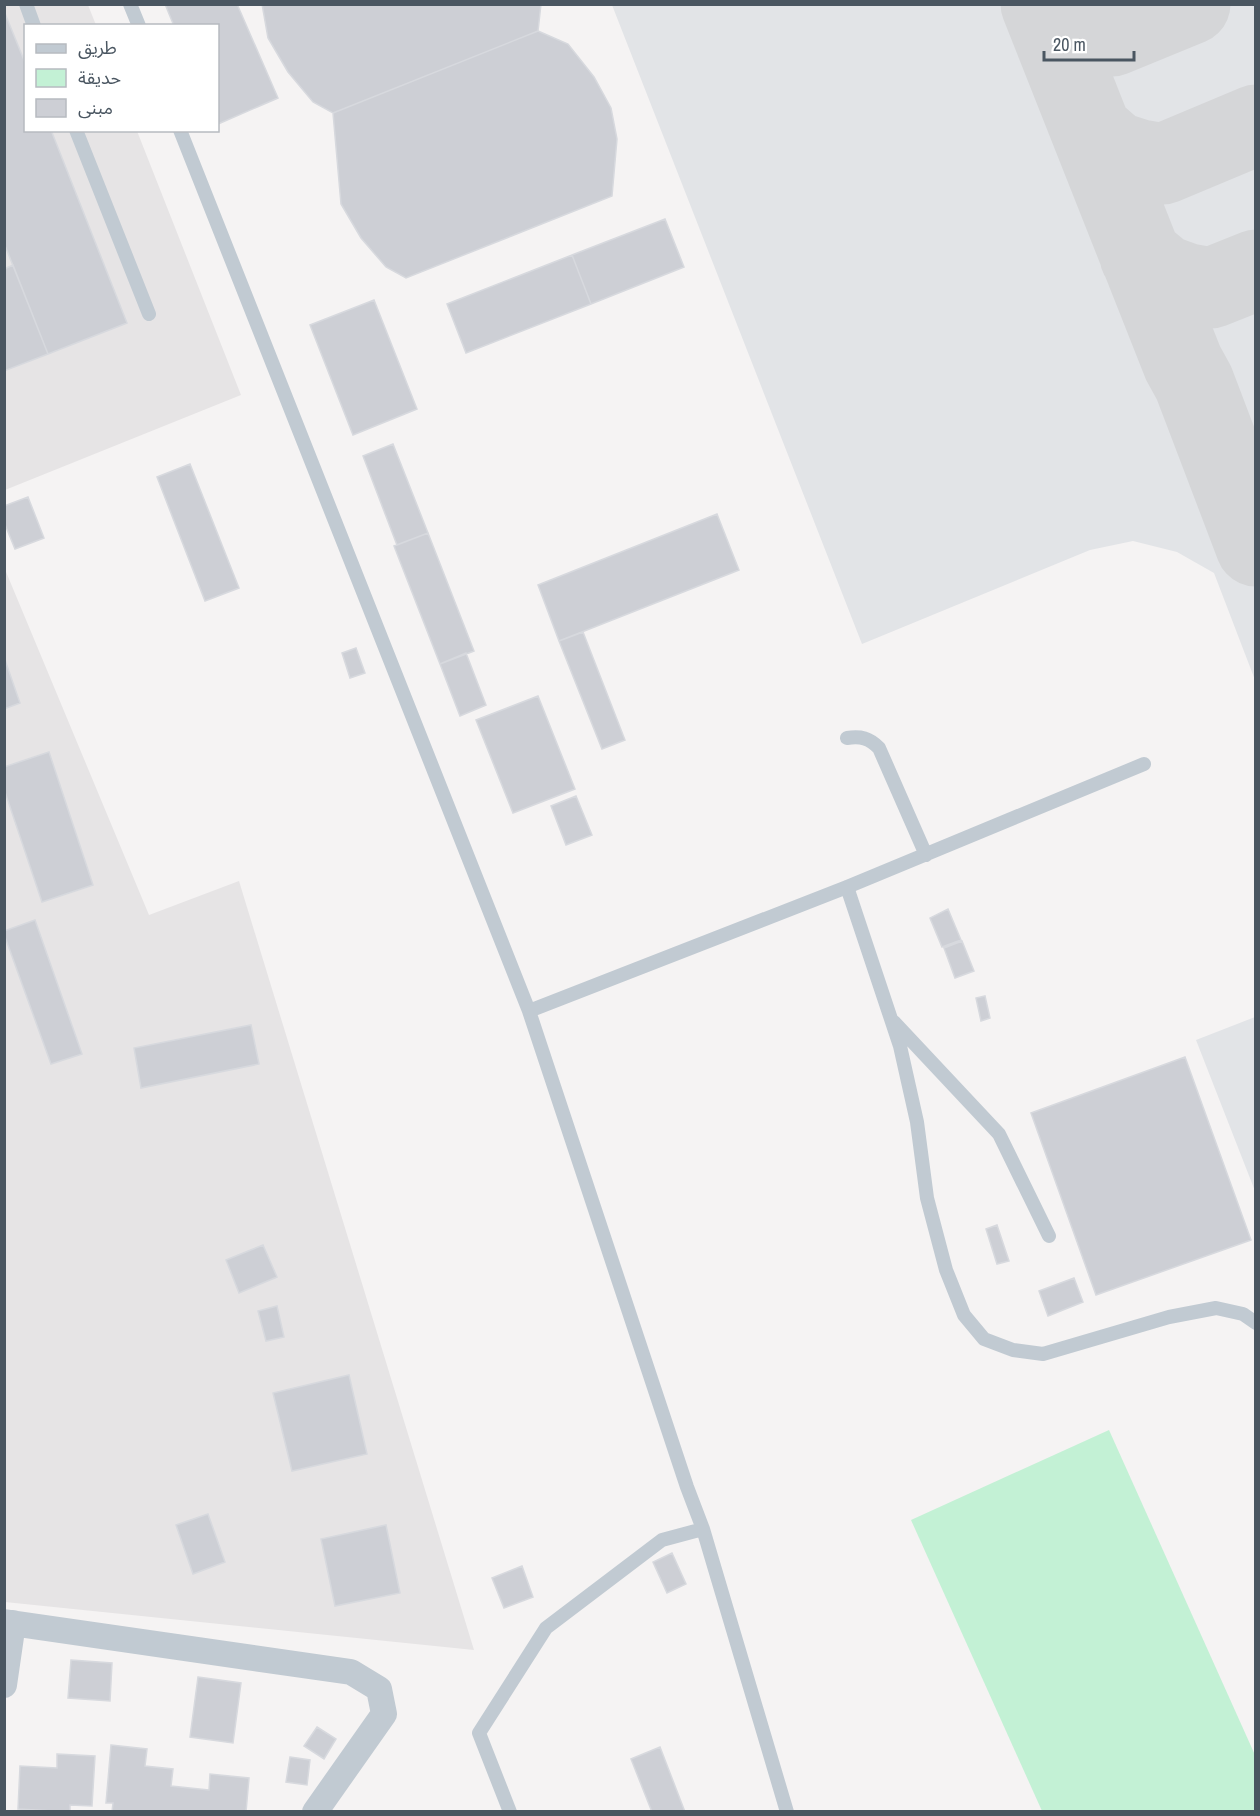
<svg xmlns="http://www.w3.org/2000/svg" width="1260" height="1816" font-family="'Archivo Narrow','Noto Sans Arabic',sans-serif">
  <rect width="100%" height="100%" fill="#f5f3f3"/>
  <!-- education -->
  <path fill="#e6e4e5" d="M5,5H88L96,25L26,26V130L137,131L241,395L5,490Z
    M4,567L149,915L239,881L474,1650L5,1602Z"/>
  <!-- airport -->
  <path fill="#e2e4e7" d="M612,5H1255V680L1214,573L1177,552L1133,541L1090,550L862,644Z
    M1255,1017V1191L1196,1040Z"/>
  <!-- green -->
  <path fill="#c3f1d5" d="M1109,1430L1255,1755V1811H1042L911,1520Z"/>
  <g fill="none" stroke-linecap="round" stroke-linejoin="round">
    <!-- taxiway -->
    <path stroke="#d5d6d8" stroke-width="81" d="M1041,4L1183,363L1194,383L1256,546
      M1042,4L1063,23L1089,32L1112,36L1190,4
      M1092,132L1115,152L1140,160L1163,164L1256,125
      M1140,256L1163,275L1188,284L1211,288L1256,270"/>
  </g>
  <!-- building -->
  <path fill="#cdcfd5" stroke="#d7d9de" stroke-width="1.5" d="M165,4H237L278,98L218,124V26H174Z
    M262,4H541L538,31L333,113L313,102L288,72L268,38Z
    M4,11L26,65V130H51L127,323L48,354L4,243Z
    M538,31L568,44L594,77L611,108L617,139L612,196L406,278L386,267L361,238L341,204L333,113Z
    M665,219L684,267L591,304L572,255Z
    M572,255L591,304L466,353L447,304Z
    M13,265L48,354L4,371V269Z
    M374,300L417,409L353,435L310,325Z
    M393,444L428,533L397,545L363,456Z
    M190,464L239,588L205,601L157,477Z
    M28,497L44,538L15,549L4,522V506Z
    M717,514L739,570L559,641L538,585Z
    M428,533L474,651L440,664L394,546Z
    M583,632L625,740L602,749L559,641Z
    M356,648L365,673L350,678L342,653Z
    M466,653L486,705L460,716L440,664Z
    M4,657L20,703L4,709Z
    M538,696L575,789L513,813L476,720Z
    M49,752L93,885L42,902L4,789V767Z
    M576,796L592,835L566,845L551,806Z
    M948,909L961,940L942,947L930,918Z
    M35,920L82,1054L51,1064L4,934V931Z
    M962,941L974,971L955,978L944,948Z
    M985,996L990,1018L981,1021L976,998Z
    M251,1025L259,1064L141,1088L134,1048Z
    M1185,1057L1251,1240L1096,1295L1031,1113Z
    M997,1225L1009,1261L997,1264L986,1229Z
    M263,1245L277,1277L239,1293L226,1260Z
    M1074,1278L1083,1302L1048,1316L1039,1291Z
    M277,1306L284,1337L266,1341L258,1311Z
    M349,1375L367,1454L292,1471L273,1393Z
    M208,1514L225,1562L193,1574L176,1525Z
    M386,1525L400,1593L335,1606L321,1539Z
    M672,1553L686,1584L667,1593L653,1562Z
    M522,1566L533,1597L504,1608L492,1578Z
    M71,1660L112,1663L110,1701L68,1698Z
    M198,1677L241,1683L233,1743L190,1737Z
    M317,1727L336,1739L324,1759L304,1746Z
    M111,1745L147,1749L145,1766L173,1769L171,1786L209,1790L210,1774L249,1778L246,1812H112L113,1803H106Z
    M660,1747L685,1812H652L631,1759Z
    M57,1754L95,1756L92,1806L70,1805V1812L18,1809L20,1766L57,1768Z
    M290,1757L310,1760L307,1785L286,1782Z"/>
  <g fill="none" stroke-linecap="round" stroke-linejoin="round">
    <!-- service -->
    <path stroke="#c1cad2" stroke-width="14" d="M26,4L34,26
      M130,4L139,26
      M76,130L149,314
      M180,130L529,1011L687,1487L703,1529L787,1812
      M847,738C861,736 869,738 879,748L926,855
      M847,887L900,1046L917,1122L927,1198L946,1270L964,1315L984,1339L1013,1350L1043,1354L1169,1317L1216,1308L1243,1314L1256,1323
      M529,1011L847,887L1144,764
      M894,1022L999,1134L1049,1236
      M510,1812L479,1733L546,1628L662,1540L703,1529"/>
    <!-- minor -->
    <path stroke="#c1cad2" stroke-width="26" d="M4,1622L351,1672L379,1689L384,1714L315,1812
      M4,1685L13,1623"/>
  </g>
  <!-- border -->
  <rect width="1260" height="1816" fill="none" stroke="#4a5661" stroke-width="12"/>
  <!-- legend -->
  <rect x="24" y="24" width="195" height="108" fill="#ffffff" stroke="#b7bbc0" stroke-width="1.5"/>
  <rect x="36" y="44" width="30" height="9" fill="#c1cad2" stroke="#b7bbc0" stroke-width="1.5"/>
  <text x="78" y="54" font-size="18" fill="#4a5661">طريق</text>
  <rect x="36" y="69" width="30" height="18" fill="#c3f1d5" stroke="#b7bbc0" stroke-width="1.5"/>
  <text x="78" y="84" font-size="18" fill="#4a5661">حديقة</text>
  <rect x="36" y="99" width="30" height="18" fill="#cdcfd5" stroke="#b7bbc0" stroke-width="1.5"/>
  <text x="78" y="114" font-size="18" fill="#4a5661">مبنى</text>
  <!-- scale -->
  <path d="M1044 51v9h90v-9" fill="none" stroke="#4a5661" stroke-width="3"/>
  <text x="1053" y="51" font-size="18" fill="#4a5661" stroke="#ffffff" stroke-width="4.5" paint-order="stroke">20 m</text>
</svg>
